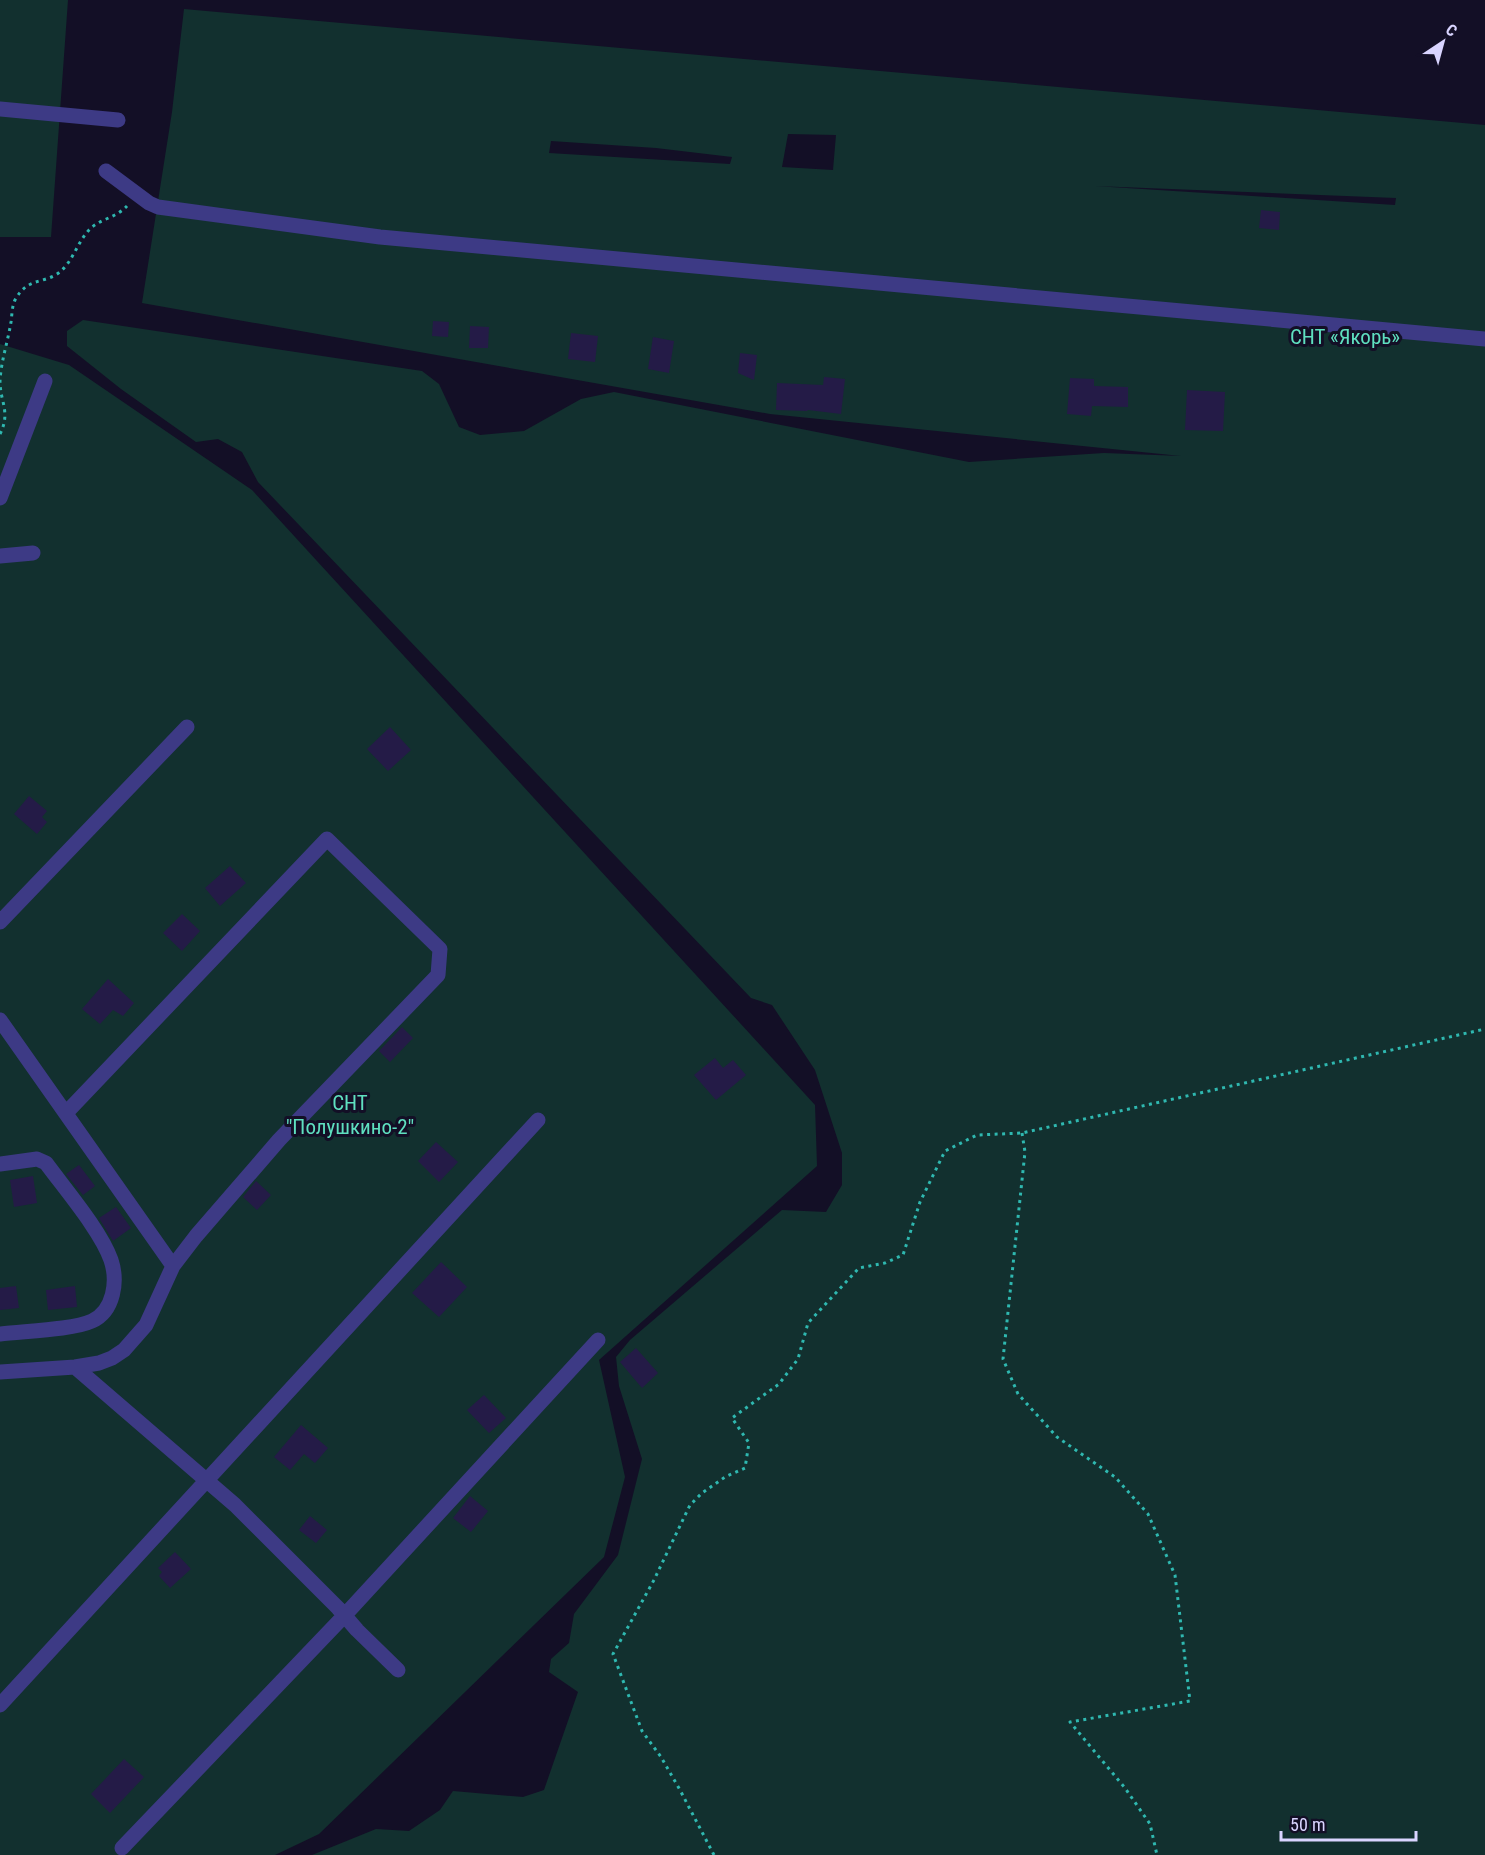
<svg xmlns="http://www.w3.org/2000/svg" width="1485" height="1855" font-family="'Roboto Condensed',sans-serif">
  <rect width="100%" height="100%" fill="#130f26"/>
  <!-- green -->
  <path fill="#12302f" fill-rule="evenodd" d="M0,0H68L51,237H0Z
    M184,9L1485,125V1855H312L376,1829L409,1831L440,1810L453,1791L523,1797L544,1790L578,1692L549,1672L551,1659L569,1643L574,1614L618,1555L642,1459L619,1386L616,1357L630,1340L782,1210L826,1212L842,1185V1153L815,1070L772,1005L751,998L258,482L242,452L218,439L196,442L121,389L67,346V331L83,320L422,371L439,384L459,427L480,435L524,431L581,399L614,392L969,462L1104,453L1181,456L770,414L142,303L172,112ZM788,134L836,135L833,170L782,167ZM551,141L656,148L732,157L730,164L549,153ZM1095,186L1396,198L1395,205Z
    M0,344L69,365L252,490L815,1105L817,1166L599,1360L625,1477L604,1557L319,1834L275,1855H0Z"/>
  <!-- building -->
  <path fill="#241b47" d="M1261,210L1280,212L1279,230L1259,228Z
    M433,321L449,322L448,337L432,336Z
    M470,326L489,327L488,348H469Z
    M571,333L598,336L595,362L568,359Z
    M653,337L674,341L669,373L648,369Z
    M740,353L757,355L754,380L738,373Z
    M824,377L845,379L841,414L808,410L807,411L776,410L777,383L823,385Z
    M1070,378L1094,379V386L1128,387V407L1092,406L1091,416L1067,414Z
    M1187,390L1225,392L1223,431L1185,430Z
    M390,727L411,750L388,771L367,749Z
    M29,796L47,811L42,817L47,822L37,834L14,814Z
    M230,866L246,883L220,906L205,888Z
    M182,914L200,931L182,951L163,933Z
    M108,979L134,1003L123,1016L113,1010L100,1024L82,1009Z
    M402,1027L413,1038L390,1062L379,1051Z
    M715,1058L723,1068L733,1060L746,1075L716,1100L694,1075Z
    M436,1142L458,1162L439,1182L418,1161Z
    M79,1165L95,1186L83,1195L66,1174Z
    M33,1176L37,1203L14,1207L10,1180Z
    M256,1181L271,1195L257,1210L243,1197Z
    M116,1207L131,1228L113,1241L99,1218Z
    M441,1262L467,1287L439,1317L412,1293Z
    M16,1286L19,1308L0,1310V1288Z
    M75,1286L77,1307L48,1310L46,1290Z
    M636,1348L658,1373L642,1388L620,1362Z
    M484,1395L506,1418L489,1433L467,1410Z
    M301,1425L328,1448L315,1463L304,1454L290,1470L274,1457Z
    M470,1496L488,1511L471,1532L453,1518Z
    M310,1516L327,1530L316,1543L299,1530Z
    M175,1552L191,1569L170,1588L159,1576L162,1572L158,1568Z
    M124,1759L144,1777L110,1813L91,1794Z"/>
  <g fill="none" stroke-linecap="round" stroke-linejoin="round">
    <!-- path -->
    <path stroke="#2fb8b0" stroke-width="3" stroke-dasharray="3 4.5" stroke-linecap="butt" d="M0,434C11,412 0,402 0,381C1,361 8,341 11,322C12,315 12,306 15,300C27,278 41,284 57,274C73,263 76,244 89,230C99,219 116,218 127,206
      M1022,1133L1025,1152L1003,1359L1018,1394L1057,1437L1115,1477L1148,1514L1175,1575L1190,1701L1070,1722L1125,1788L1150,1824L1157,1855
      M714,1855L680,1790L661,1757L642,1731L613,1654L654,1580L690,1505L702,1493L725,1477L745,1468L749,1443L732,1418L779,1384L798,1359L808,1323L859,1268L885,1263L903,1255L920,1202L945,1151L977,1135L1022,1133L1485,1029"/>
    <!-- minor -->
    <path stroke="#3d3a85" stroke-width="15" d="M0,109L118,120
      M106,171L149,203L158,207L380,237L1485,339
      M0,498L45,381
      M0,556L33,553
      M0,922L187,727
      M0,1020L173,1266
      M0,1164L37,1159L46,1163C65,1189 101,1231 111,1260C118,1281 114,1311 92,1321C73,1330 23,1331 0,1334
      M75,1367L235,1505L338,1608L357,1630L398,1670
      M0,1372L75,1367L99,1363L112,1358L124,1350L146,1325L173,1266L196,1236L279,1140L438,975L440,949L327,839L66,1113
      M0,1705L538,1120
      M122,1848L344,1616L598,1340"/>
  </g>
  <g text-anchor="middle" stroke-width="6" stroke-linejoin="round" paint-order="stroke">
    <!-- park labels -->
    <g font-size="21" fill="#5fe0c0" stroke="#130f26">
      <text x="1345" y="344">СНТ «Якорь»</text>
      <text x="350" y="1110">СНТ<tspan x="350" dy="24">"Полушкино-2"</tspan></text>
    </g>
  </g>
  <!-- north arrow -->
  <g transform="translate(1443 42) rotate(36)" stroke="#130f26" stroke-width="4.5" paint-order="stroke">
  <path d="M0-4.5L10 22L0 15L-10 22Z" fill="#d9d4ff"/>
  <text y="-9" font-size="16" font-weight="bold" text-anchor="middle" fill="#d9d4ff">С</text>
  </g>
  <!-- scale -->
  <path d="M1281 1831v9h135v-9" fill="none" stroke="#d9d4ff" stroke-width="3"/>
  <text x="1290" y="1831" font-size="18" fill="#d9d4ff" stroke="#130f26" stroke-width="4.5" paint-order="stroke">50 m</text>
</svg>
